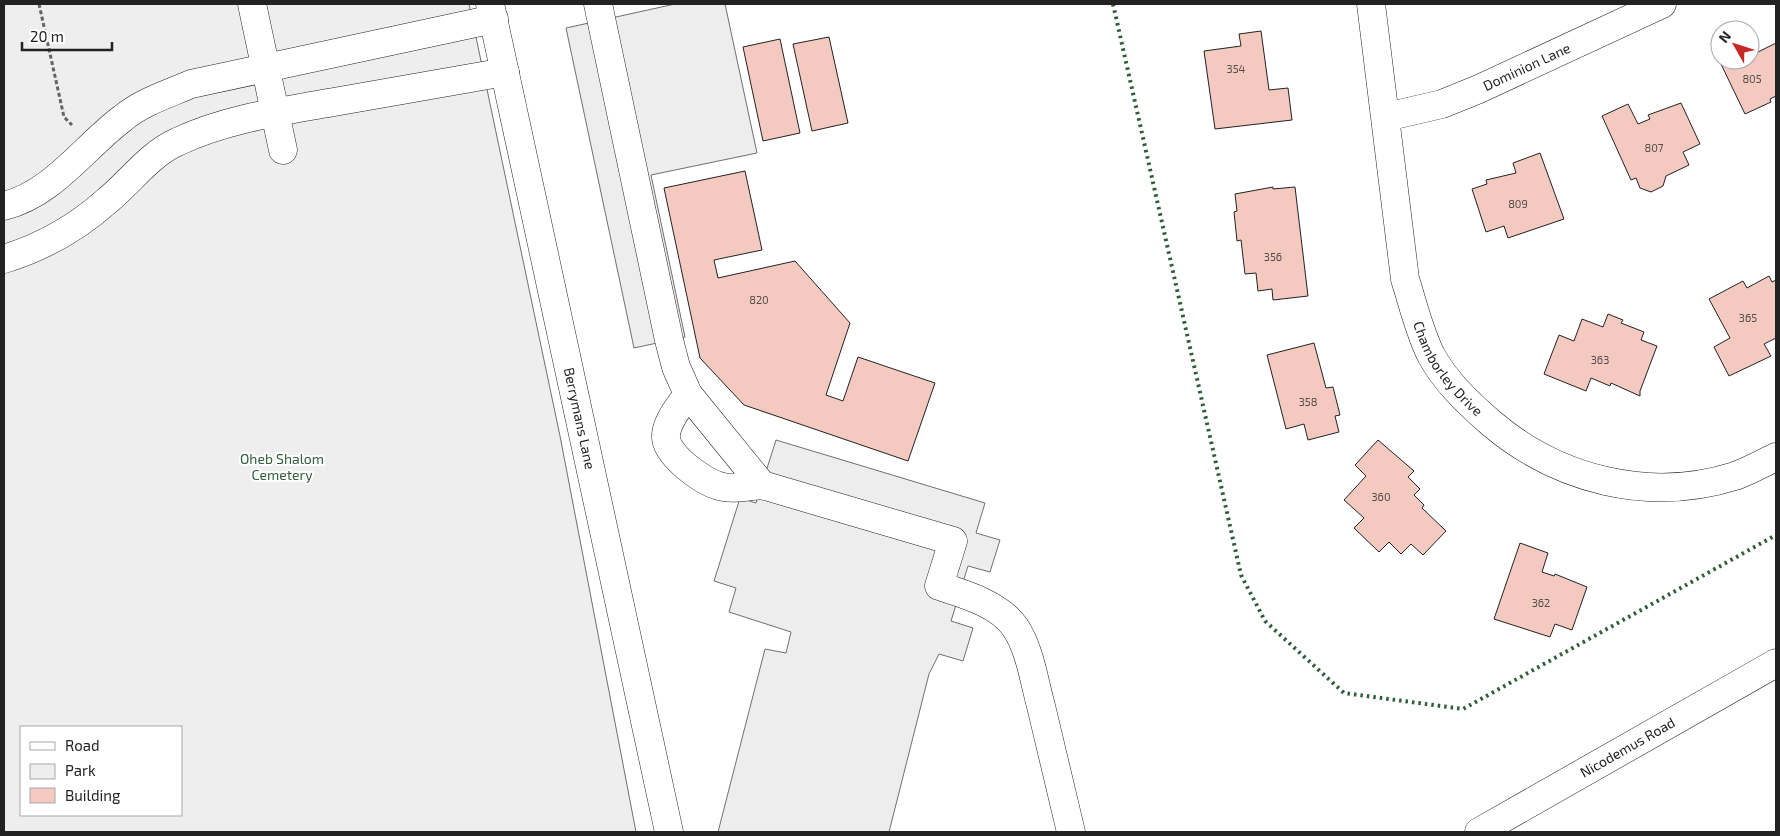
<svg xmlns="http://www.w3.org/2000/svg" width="1780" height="836" font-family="'Exo 2',sans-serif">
  <rect width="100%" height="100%" fill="#fff"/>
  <!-- green -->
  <path fill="#eee" stroke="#6f6f6f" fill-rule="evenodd" d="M4,4H469L560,436L636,832H4ZM21,727H181V815H21Z"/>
  <!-- parking -->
  <path fill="#ededed" stroke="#6f6f6f" d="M675,4H725L757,153L651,175L685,337L634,348L566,28Z
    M776,440L985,503L976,533L1000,540L990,572L968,566L951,621L973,628L963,661L939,654L929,674L889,832H718L765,649L786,653L791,632L729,612L736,588L714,581L740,498L756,503Z"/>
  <!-- building -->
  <path fill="#f3c9c0" stroke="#222" d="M1261,31L1269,90L1288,88L1292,120L1215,129L1204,51L1241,46L1239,34Z
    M829,37L848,123L812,131L793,44Z
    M780,39L800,133L763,141L743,47Z
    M1776,43V96L1770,99L1771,102L1745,114L1720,62L1750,60V56Z
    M1681,103L1700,144L1683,152L1689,165L1666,176L1663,186L1651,192L1640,188L1636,178L1631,180L1602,116L1628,104L1638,124L1650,119L1648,115Z
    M1540,153L1564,219L1508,238L1504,226L1486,232L1472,189L1487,184L1486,180L1516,173L1513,163Z
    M745,171L762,250L714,260L718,278L795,261L850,323L826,395L843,401L858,357L935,383L908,461L744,405L700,358L664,188Z
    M1273,187V189L1295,187L1308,296L1273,300L1272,289L1258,291L1256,273L1245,274L1241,240L1237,241L1234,212L1237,211L1235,194Z
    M1769,276L1772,282L1776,280V338L1764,344L1771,356L1729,376L1714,347L1730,338L1709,299L1743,281L1747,288Z
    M1608,314L1623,320L1621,323L1644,332L1641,340L1657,346L1640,391V396L1611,383L1610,386L1591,378L1586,391L1544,374L1559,335L1574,341L1582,319L1603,327Z
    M1314,343L1326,388L1333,387L1340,415L1335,416L1339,432L1308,440L1304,424L1286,429L1267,355Z
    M1378,440L1414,471L1408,477L1420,489L1414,495L1424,505L1422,508L1446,531L1423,555L1411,544L1401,554L1389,542L1379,552L1354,528L1364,518L1344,500L1366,476L1355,465Z
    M1520,543L1548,553L1542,572L1554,576L1555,574L1587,587L1572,630L1555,624L1550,637L1494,619Z"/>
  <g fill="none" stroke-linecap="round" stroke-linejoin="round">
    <defs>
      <g id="minor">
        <path d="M252,4L283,150"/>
        <path id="s1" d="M490,4L669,832"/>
        <path d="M598,4L669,340L676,367L688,394L762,485L953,541L939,586C964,594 999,604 1015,627C1030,649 1034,681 1041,706C1051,748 1061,790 1071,832"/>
        <path id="s2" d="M1371,4L1405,279C1413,304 1419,331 1431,355C1445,381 1468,403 1491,423C1558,480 1649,503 1735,476C1749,471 1763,463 1776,457"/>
        <path id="s3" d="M1386,117L1442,104L1479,89L1662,4"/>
        <path d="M4,206C53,194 84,147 123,118C142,102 168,94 191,84L494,19"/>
        <path d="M4,259C43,247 78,227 108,200C131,181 150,154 177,142C225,119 282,111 334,102C391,92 448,82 505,72"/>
        <path d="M688,394C680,406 667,420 666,435C664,454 702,481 719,486C731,490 749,486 762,485"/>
        <path id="s4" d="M1479,832L1776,663"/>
      </g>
    </defs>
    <!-- minor casing -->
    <use href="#minor" stroke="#222" stroke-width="29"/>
    <!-- path -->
    <path stroke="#646464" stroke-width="3" stroke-dasharray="4 2.5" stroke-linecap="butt" d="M39,4L64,117L72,125"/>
    <!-- minor -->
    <use href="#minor" stroke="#fff" stroke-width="28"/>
    <!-- hedge -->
    <path stroke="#2f5e38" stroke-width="4" stroke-dasharray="2.5 4" stroke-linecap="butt" d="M1113,4L1241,575L1265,621L1344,693L1463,709L1776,535"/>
  </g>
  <g text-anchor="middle" stroke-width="4" stroke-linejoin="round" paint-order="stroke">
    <!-- number labels -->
    <g font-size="11" fill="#564c4a">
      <text x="1236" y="73">354</text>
      <text x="1752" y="83">805</text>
      <text x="1654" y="152">807</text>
      <text x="1518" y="208">809</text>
      <text x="1273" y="261">356</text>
      <text x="759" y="304">820</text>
      <text x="1748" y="322">365</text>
      <text x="1600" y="364">363</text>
      <text x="1308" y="406">358</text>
      <text x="1381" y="501">360</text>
      <text x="1541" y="607">362</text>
    </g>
    <!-- street labels -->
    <g font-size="14" fill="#222" stroke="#fff">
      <text dy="5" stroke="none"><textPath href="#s3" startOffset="150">Dominion Lane</textPath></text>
      <text dy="5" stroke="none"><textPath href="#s2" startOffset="378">Chamborley Drive</textPath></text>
      <text dy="5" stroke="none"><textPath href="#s1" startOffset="424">Berrymans Lane</textPath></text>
      <text dy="5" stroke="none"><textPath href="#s4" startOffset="171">Nicodemus Road</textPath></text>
    </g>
    <!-- park labels -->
    <g font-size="14" fill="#2f5e38" stroke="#fff">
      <text x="282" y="464">Oheb Shalom<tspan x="282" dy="16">Cemetery</tspan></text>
    </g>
  </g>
  <!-- border -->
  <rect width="1780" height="836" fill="none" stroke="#222222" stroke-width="10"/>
  <!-- legend -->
  <rect x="20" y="726" width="162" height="90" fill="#ffffff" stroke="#a7a7a7"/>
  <rect x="30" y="742" width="25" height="8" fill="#ffffff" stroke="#a7a7a7"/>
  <text x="65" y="751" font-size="15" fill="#222222">Road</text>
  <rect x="30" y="764" width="25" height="15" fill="#eeeeee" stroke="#a7a7a7"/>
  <text x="65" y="776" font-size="15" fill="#222222">Park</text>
  <rect x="30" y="788" width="25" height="15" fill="#f3c9c0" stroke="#a7a7a7"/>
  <text x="65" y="801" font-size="15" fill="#222222">Building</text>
  <!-- north arrow -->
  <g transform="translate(1735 45) rotate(309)"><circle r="24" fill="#ffffff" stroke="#a7a7a7"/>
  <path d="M0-4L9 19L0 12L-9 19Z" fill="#c62828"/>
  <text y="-8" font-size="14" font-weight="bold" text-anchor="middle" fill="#222222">N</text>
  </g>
  <!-- scale -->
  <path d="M22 42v8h90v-8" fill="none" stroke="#222222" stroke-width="2.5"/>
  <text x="30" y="42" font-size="15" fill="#222222" stroke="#ffffff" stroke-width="4" paint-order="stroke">20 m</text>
</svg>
